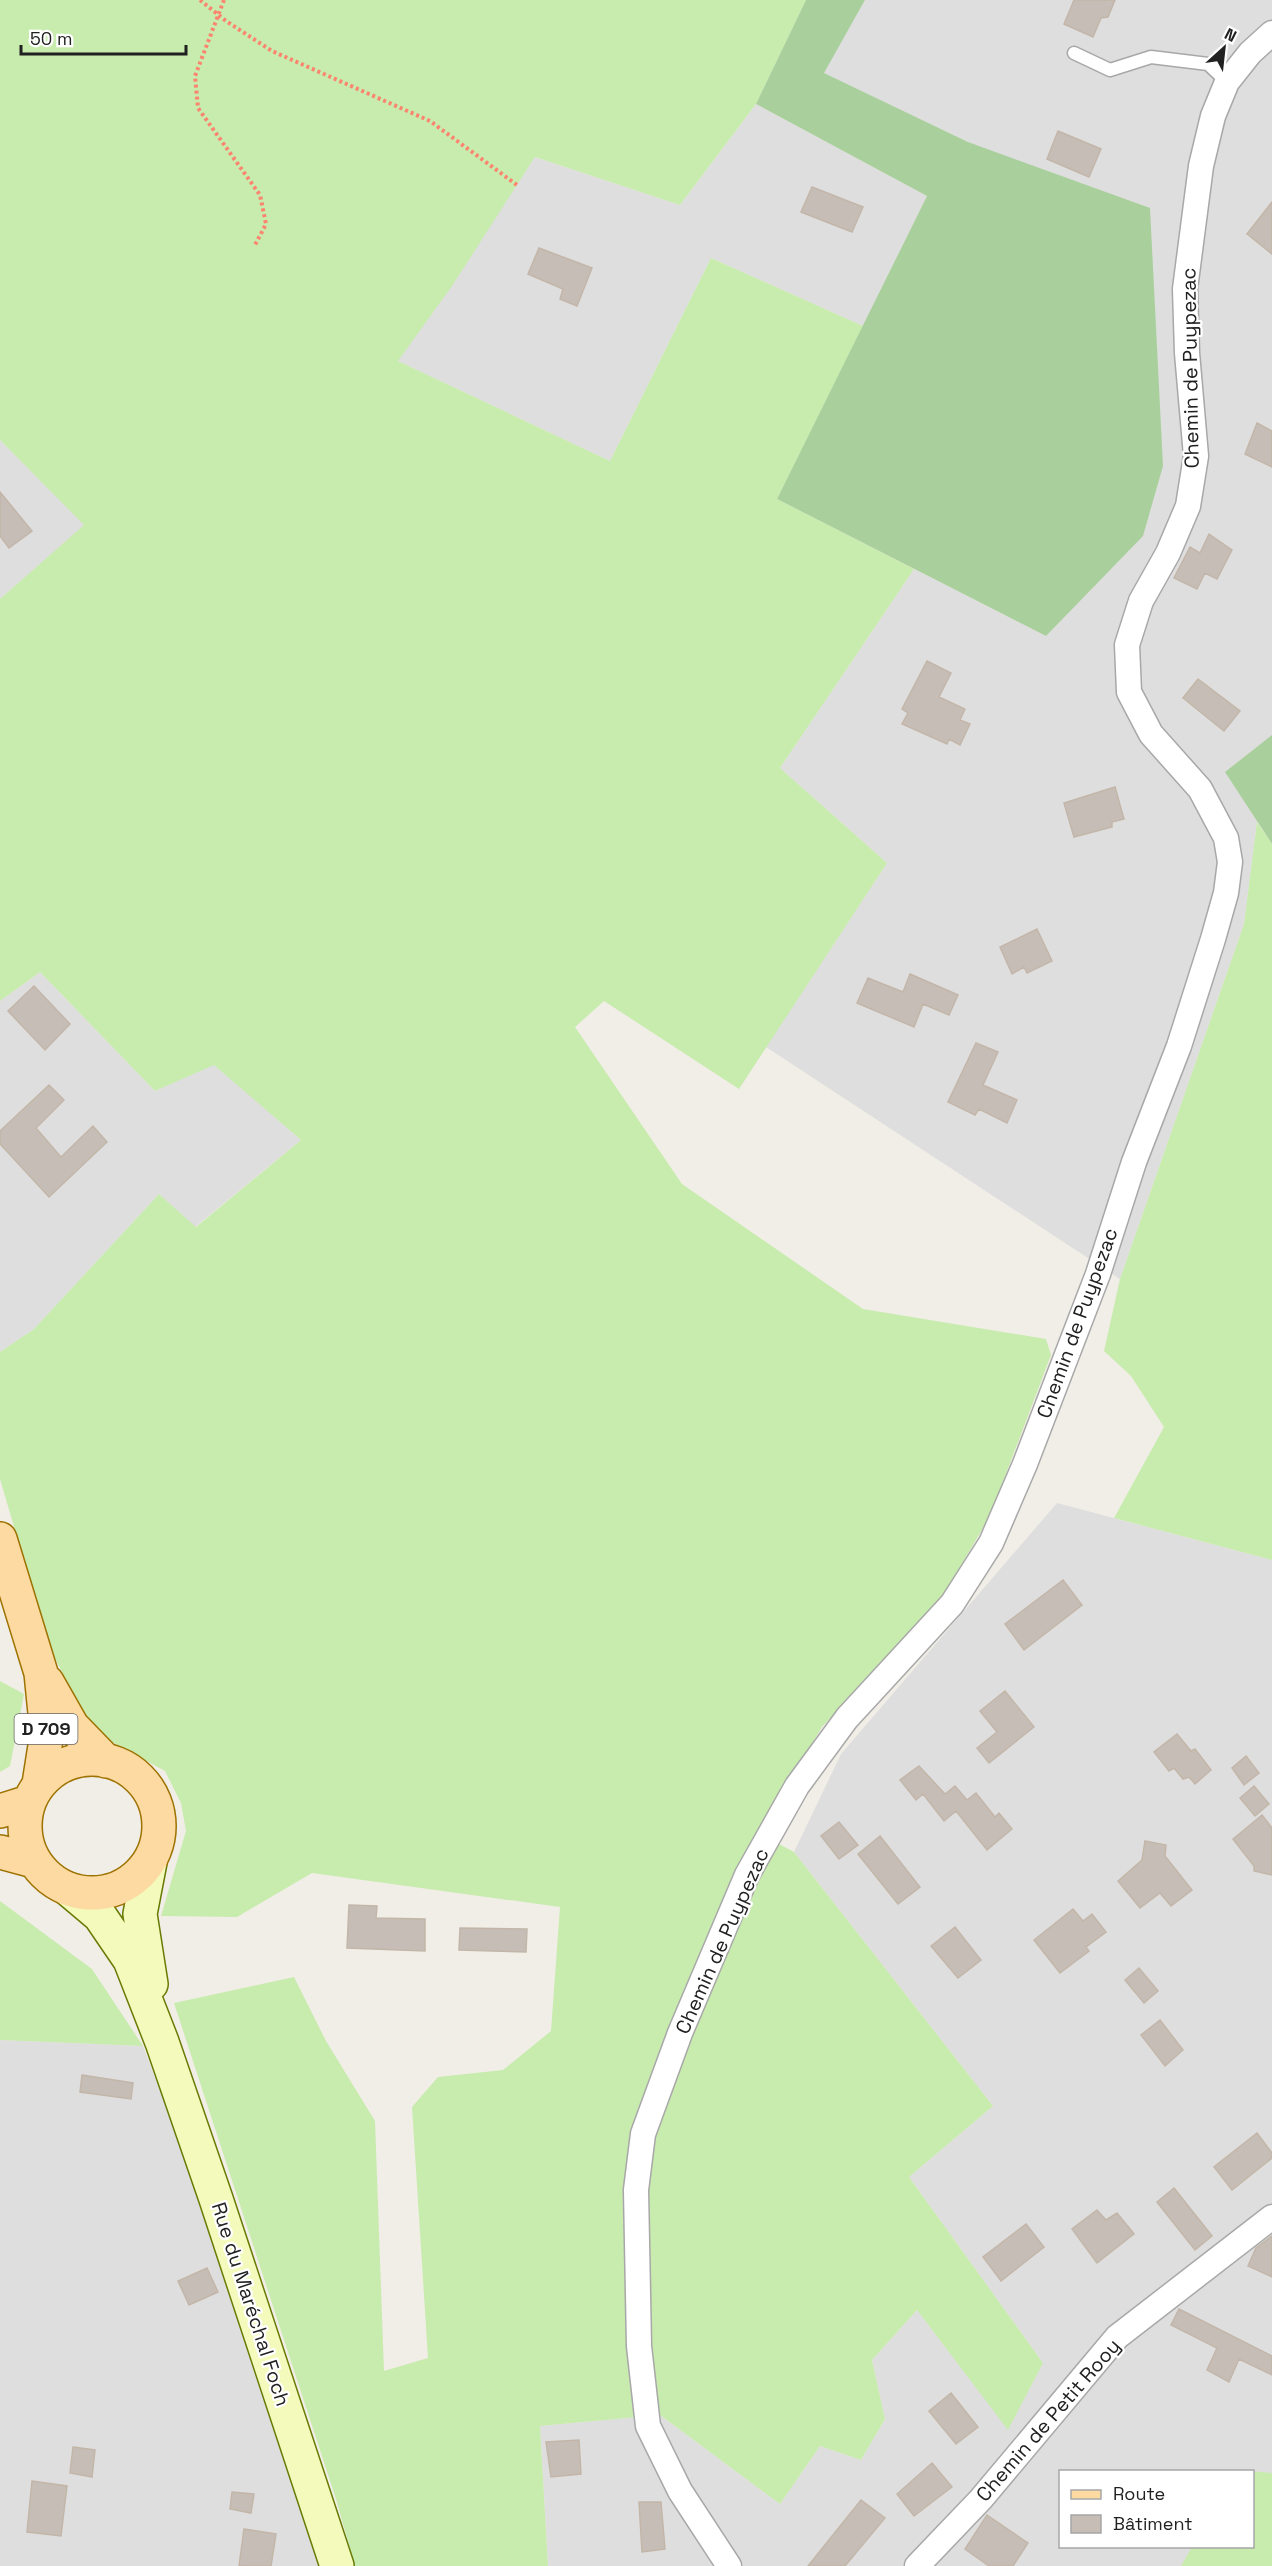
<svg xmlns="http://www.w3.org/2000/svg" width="1272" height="2566" font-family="'Space Grotesk',sans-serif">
  <rect width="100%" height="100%" fill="#f1eee7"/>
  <!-- residential -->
  <path fill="#dfdede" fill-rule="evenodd" d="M865,0H1272V812L1257,822L1244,924L1120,1279L766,1047L887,863L780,768L914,569L1046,636L968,142L823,73Z
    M756,104L927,196L863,326L711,258L610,461L398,361L535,157L680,205Z
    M0,440L85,525L0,599Z
    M40,972L155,1091L214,1064L301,1140L195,1227L159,1194L34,1329L0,1352V1001Z
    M1057,1503L1272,1560V2566H548L540,2426L660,2415L780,2504L820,2446L861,2460L885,2419L872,2360L917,2310L1008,2429L1043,2363L909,2177L993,2106L794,1852L841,1754ZM1060,2472H1252V2546H1060Z
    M0,2040L143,2046L342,2566H0Z"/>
  <!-- grass -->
  <path fill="#c8ebae" d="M0,0H806L756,104L680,205L535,157L452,286L398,361L610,461L711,258L863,326L777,499L914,569L780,768L887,863L739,1089L604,1001L575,1027L682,1184L863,1309L1046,1339L1051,1355L990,1516L943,1596L822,1727L758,1833L794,1852L993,2106L909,2177L1043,2363L1008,2430L917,2310L872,2360L885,2419L861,2460L820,2446L780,2504L660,2415L540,2426L548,2566H355L336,2499L174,2003L294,1977L326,2041L375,2121L384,2371L428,2358L412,2107L438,2077L503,2070L551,2031L560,1907L312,1873L237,1917L161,1916L186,1831L181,1803L165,1771L117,1745L89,1726L49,1646L0,1479V1352L34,1329L159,1194L196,1227L301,1140L214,1065L155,1091L40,972L0,1001V599L84,525L0,440Z
    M1257,822L1272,844V1560L1114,1518L1164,1427L1131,1376L1104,1351L1120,1279L1244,924Z
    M0,1681L24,1694L10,1766L0,1772Z
    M0,1901L92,1969L143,2046L0,2040Z
    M1238,2470L1272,2473V2566H1181L1192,2547L1252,2546V2472Z"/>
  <!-- forest -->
  <path fill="#a9d09c" d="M806,0H865L824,73L968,142L1150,208L1163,466L1143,536L1046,636L777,499L927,196L756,104Z
    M1272,735V844L1225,772Z"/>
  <!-- building -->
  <path fill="#c6beb6" stroke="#c3b6a9" stroke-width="1.5" d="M1074,0H1115L1108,17L1101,18L1093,37L1064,24Z
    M1058,131L1101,149L1089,177L1047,159Z
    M812,187L863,207L852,232L801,212Z
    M1272,202V254L1247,234Z
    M539,248L592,268L577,306L560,299L563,289L528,274Z
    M1257,423L1272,431V467L1245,454Z
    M0,492L32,531L9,548L0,536Z
    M1209,534L1232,550L1217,579L1205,573L1197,589L1174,578L1190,547L1200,553Z
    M927,661L951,673L939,697L965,709L960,720L970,724L960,745L949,739L947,744L902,724L908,713L902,709Z
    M1198,679L1240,711L1224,731L1183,698Z
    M1115,787L1124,819L1112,822V827L1074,837L1064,803Z
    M1037,929L1052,961L1027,973L1024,967L1012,974L1000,947Z
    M910,974L958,995L949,1015L923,1004L914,1027L857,1003L868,978L903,992Z
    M34,986L70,1024L45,1050L8,1011Z
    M976,1043L998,1052L983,1085L1017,1100L1007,1123L979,1109L975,1115L948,1102Z
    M49,1085L64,1100L36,1128L61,1157L93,1126L107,1142L49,1197L0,1144V1131Z
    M1063,1580L1082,1605L1024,1650L1005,1624Z
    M1005,1691L1034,1727L989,1763L977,1748L997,1732L980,1711Z
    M1177,1734L1191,1751L1195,1749L1211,1770L1195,1784L1189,1777L1183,1779L1174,1768L1169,1771L1154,1752Z
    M1246,1756L1259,1773L1244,1785L1232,1768Z
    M919,1766L945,1794L955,1786L967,1800L976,1793L995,1817L999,1813L1012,1829L987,1850L956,1811L944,1821L923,1794L916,1800L900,1780Z
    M1254,1786L1269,1804L1255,1816L1240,1798Z
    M1262,1815L1272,1828V1875L1254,1871V1866L1233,1839Z
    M839,1822L858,1845L839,1859L821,1836Z
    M880,1836L920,1887L898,1904L858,1854Z
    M1145,1841L1166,1845L1165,1856L1192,1890L1171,1906L1160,1893L1140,1908L1118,1881L1142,1860Z
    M349,1905L377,1906L376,1918L425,1919V1951L347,1948Z
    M1073,1909L1083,1921L1092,1914L1106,1932L1086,1947L1089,1951L1060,1973L1034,1940Z
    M955,1927L981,1960L958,1978L931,1946Z
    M460,1928L527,1929L526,1952L459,1950Z
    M1139,1968L1158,1991L1144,2003L1125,1980Z
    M1160,2020L1183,2050L1165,2066L1141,2035Z
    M82,2075L133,2083L131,2099L80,2092Z
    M1257,2133L1272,2153V2158L1232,2190L1214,2167Z
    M1174,2188L1212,2236L1195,2250L1157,2202Z
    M1097,2210L1106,2220L1117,2213L1134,2234L1097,2263L1072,2229Z
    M1026,2224L1044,2247L1001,2281L983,2257Z
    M1272,2236V2277L1248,2266L1256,2248Z
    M207,2268L218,2292L189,2305L178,2281Z
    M1179,2309L1272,2356V2375L1239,2359L1229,2382L1207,2370L1217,2348L1171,2325Z
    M951,2393L978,2427L956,2444L929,2411Z
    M579,2440L581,2474L551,2477L546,2442Z
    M73,2447L95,2450L92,2477L70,2473Z
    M932,2463L952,2487L914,2516L897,2494Z
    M32,2481L67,2486L61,2536L27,2532Z
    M232,2492L254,2494L251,2513L230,2509Z
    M861,2500L885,2518L845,2566H808Z
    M639,2502H661L665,2549L642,2552Z
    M987,2515L1028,2543L1013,2566H989L965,2549Z
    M244,2529L276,2534L271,2566H239Z"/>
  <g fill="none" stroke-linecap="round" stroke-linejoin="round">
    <defs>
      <path id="service" d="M1074,53L1110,70L1151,57L1208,64L1227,82"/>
      <path id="minor" d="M729,2566L680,2491L648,2426L639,2346L636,2190L643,2134L680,2033L747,1875L797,1786L847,1718L952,1604L991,1543L1025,1464L1098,1274L1134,1162L1179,1046L1213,939L1226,893L1230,862L1226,838L1200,789L1151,734L1129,692L1127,645L1141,601L1168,553L1188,506L1196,456L1187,353L1185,289L1201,166L1213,116L1227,82L1250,53L1272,33
        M917,2566L981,2499L1117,2337L1272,2217"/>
      <path id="secondary" d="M150,1862L140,1914L151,1984
        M68,1889L100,1916L130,1960L162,2042L216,2199L337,2566"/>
      <path id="primary" d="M0,1539L41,1673L47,1733L39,1784
        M47,1682L72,1726L106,1761
        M25 1826a67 67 0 1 1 134 0a67 67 0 1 1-134 0Z
        M0,1811L29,1802
        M0,1852L34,1861"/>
    </defs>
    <!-- service casing -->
    <use href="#service" stroke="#a8a8a8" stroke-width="15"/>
    <!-- minor casing -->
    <use href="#minor" stroke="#a8a8a8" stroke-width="27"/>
    <!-- secondary casing -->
    <use href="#secondary" stroke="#687b04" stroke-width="36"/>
    <!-- primary casing -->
    <use href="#primary" stroke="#9d7200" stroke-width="36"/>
    <!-- path -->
    <path stroke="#fb856f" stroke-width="4" stroke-dasharray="3 3" stroke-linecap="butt" d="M200,0L226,21L272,51L430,121L517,185
      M224,0L195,76L198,108L260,195L266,224L255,245"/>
    <!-- service -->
    <use href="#service" stroke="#fff" stroke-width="12"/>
    <!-- minor -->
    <use href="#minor" stroke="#fff" stroke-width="24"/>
    <!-- secondary -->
    <use href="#secondary" stroke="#f4fabc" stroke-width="33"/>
    <!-- primary -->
    <use href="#primary" stroke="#fcdaa1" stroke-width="33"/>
  </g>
  <g text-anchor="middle" stroke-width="4.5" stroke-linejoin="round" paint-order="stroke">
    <!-- shield labels -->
    <rect fill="#fff" stroke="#646464" stroke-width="1.5" x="14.5" y="1714" width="63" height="30" rx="4.5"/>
    <g font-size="18" font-weight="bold" fill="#212121">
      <text x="46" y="1735">D 709</text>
    </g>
    <!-- street labels -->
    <g font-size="20" fill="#212121" stroke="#fff">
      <text transform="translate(1190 368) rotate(-91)" y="7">Chemin de Puypezac</text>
      <text transform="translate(1077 1323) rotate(-70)" y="7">Chemin de Puypezac</text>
      <text transform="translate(722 1941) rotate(-66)" y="7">Chemin de Puypezac</text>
      <text transform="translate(251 2304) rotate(72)" y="7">Rue du Maréchal Foch</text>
      <text transform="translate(1048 2420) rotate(-49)" y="7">Chemin de Petit Rooy</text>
    </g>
  </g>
  <!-- legend -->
  <rect x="1059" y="2470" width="195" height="78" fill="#ffffff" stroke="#a6a6a6" stroke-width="1.5"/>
  <rect x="1071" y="2490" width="30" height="9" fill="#fcdaa1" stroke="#a6a6a6" stroke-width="1.5"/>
  <text x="1113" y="2500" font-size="18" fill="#212121">Route</text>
  <rect x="1071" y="2515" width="30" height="18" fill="#c6beb6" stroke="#a6a6a6" stroke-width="1.5"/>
  <text x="1113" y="2530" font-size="18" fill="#212121">Bâtiment</text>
  <!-- north arrow -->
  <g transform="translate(1224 48) rotate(27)" stroke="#ffffff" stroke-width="4.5" paint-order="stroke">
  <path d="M0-4.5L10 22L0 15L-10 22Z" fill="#212121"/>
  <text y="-9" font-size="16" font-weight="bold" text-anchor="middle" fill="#212121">N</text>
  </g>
  <!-- scale -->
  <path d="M21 45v9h165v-9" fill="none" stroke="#212121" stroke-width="3"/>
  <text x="30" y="45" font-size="18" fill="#212121" stroke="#ffffff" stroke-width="4.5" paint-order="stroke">50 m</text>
</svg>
